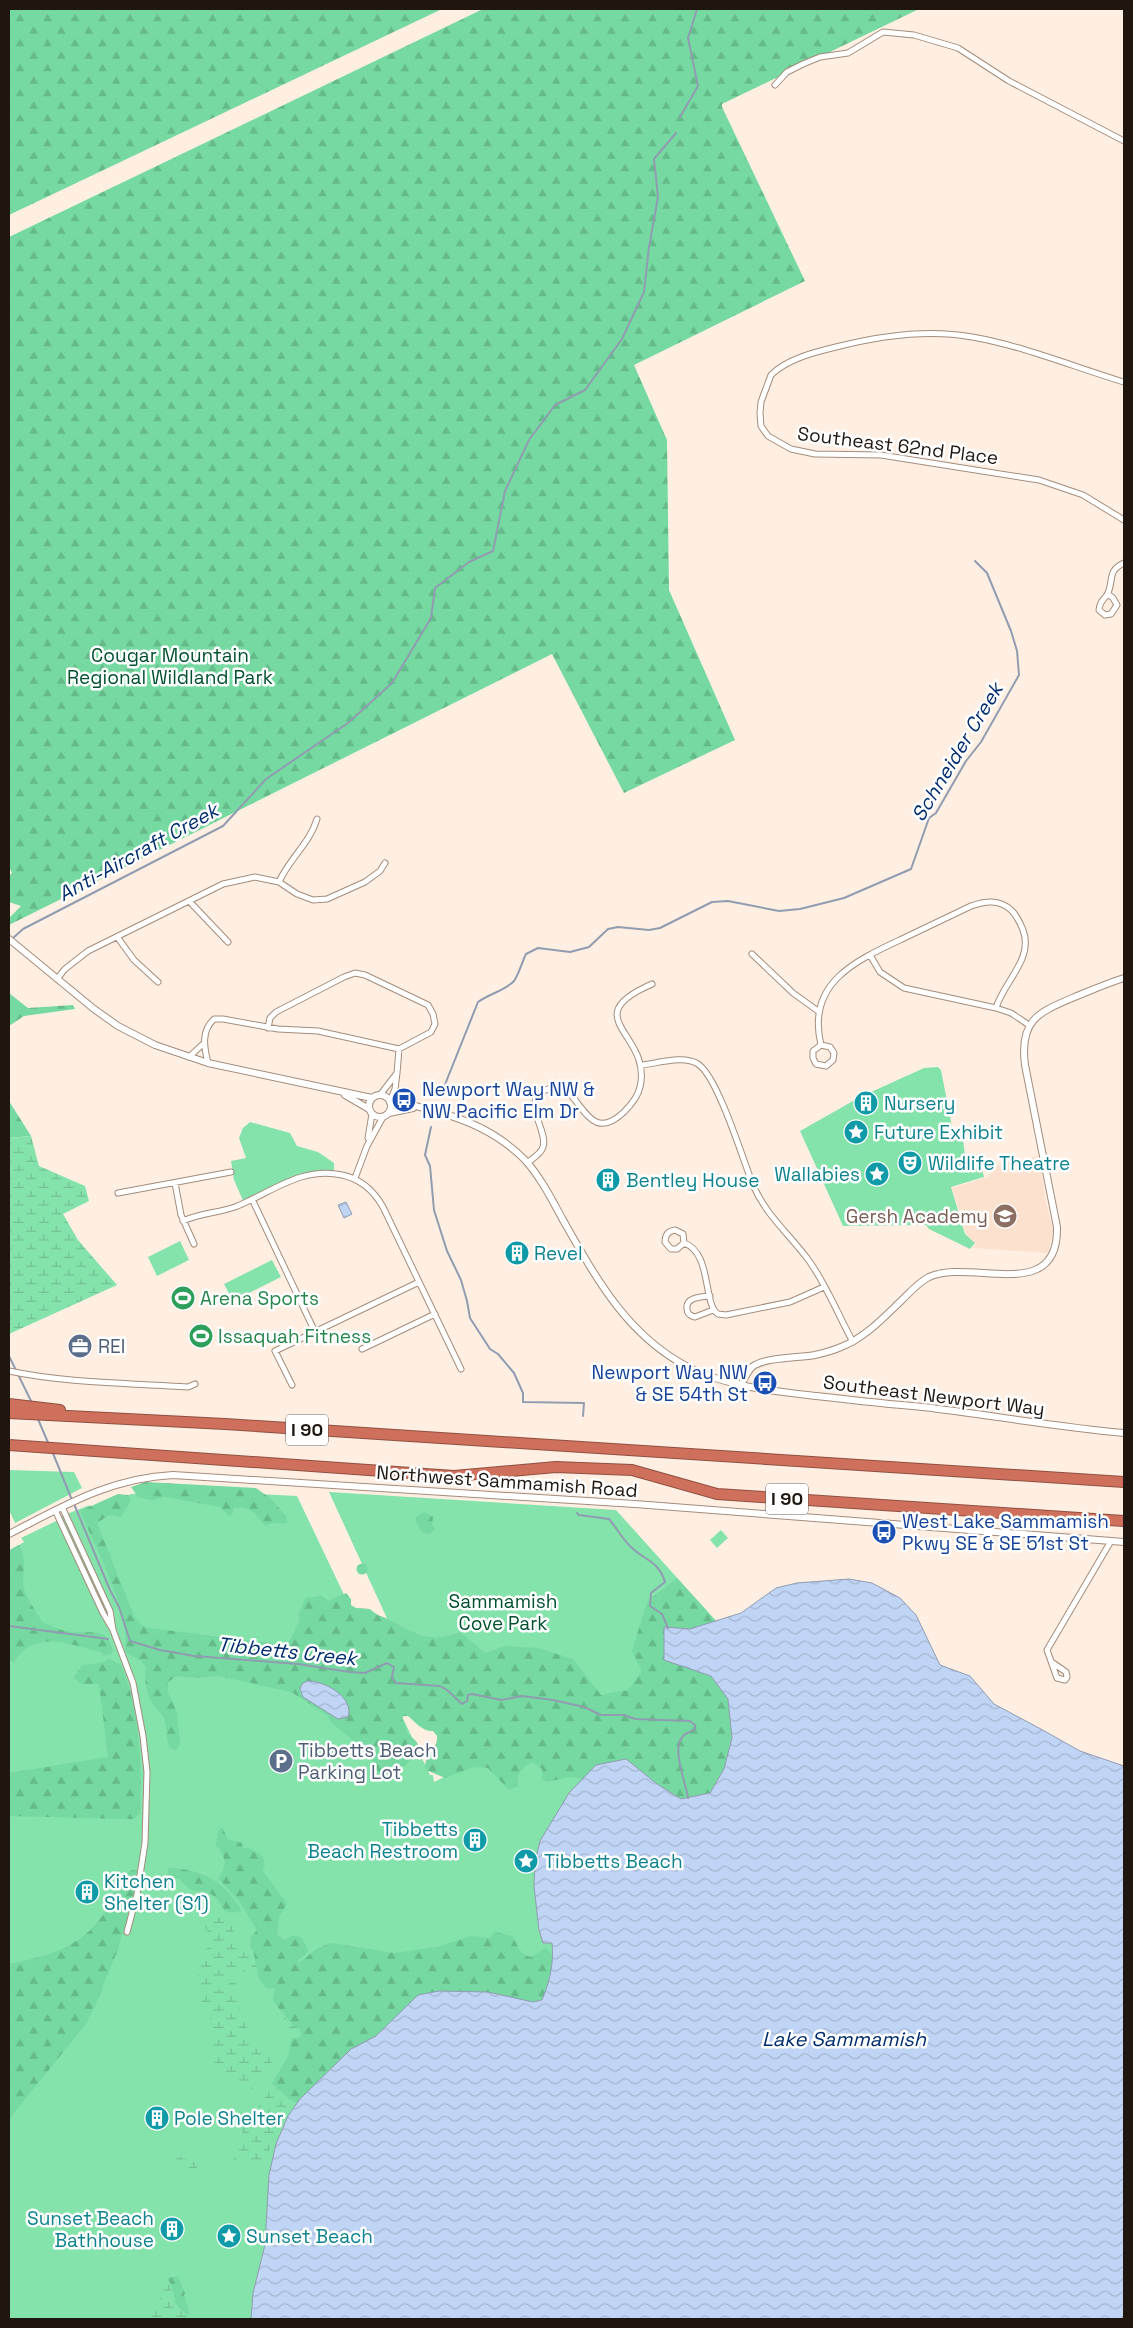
<svg xmlns="http://www.w3.org/2000/svg" width="1133" height="2328" font-family="'Space Grotesk',sans-serif">
  <defs>
    <pattern id="forest-firs" width="22" height="20" patternUnits="userSpaceOnUse" patternTransform="scale(1.25)"><rect width="22" height="20" fill="#75d9a1"/><path d="M5 1l3.5 6h-7zM16 11l3.5 6h-7z" fill="#65ba89"/></pattern>
    <pattern id="wetland-marsh" width="20" height="14" patternUnits="userSpaceOnUse" patternTransform="scale(1.25)"><rect width="20" height="14" fill="#84e2ab"/><path d="M1 5h8M5 5V1M11 12h8M15 12V8" fill="none" stroke="#72c192"/></pattern>
    <pattern id="water-waves" width="16" height="10" patternUnits="userSpaceOnUse" patternTransform="scale(1.25)"><rect width="16" height="10" fill="#c0d5f5"/><path d="M0 5q4-4 8 0t8 0" fill="none" stroke="#a5b6d1"/></pattern>
  </defs>
  <rect width="100%" height="100%" fill="#ffefe3"/>
  <!-- built -->
  <path fill="#fce1ce" d="M1039,1156L1046,1203L1053,1229L1048,1253L973,1248L976,1244L966,1234L952,1188L988,1177L998,1165Z"/>
  <!-- green -->
  <path fill="#84e2ab" d="M938,1067L941,1070L953,1132L962,1131L966,1164L980,1161L984,1177L951,1187L965,1234L975,1243L970,1249L929,1229L926,1225L843,1226L800,1131L860,1097L924,1068Z
    M250,1122L290,1133L297,1146L318,1152L334,1163V1173H313L244,1203L234,1180L231,1161L246,1158L239,1138L243,1128Z
    M180,1241L189,1260L157,1276L148,1257Z
    M272,1260L281,1277L233,1301L224,1284Z
    M9,1470L74,1472L82,1488L15,1523L9,1510Z
    M186,1490L297,1496L430,1775H433L434,1782L589,1706L641,1815L586,1928L295,2319H9V1551L24,1542L21,1538L58,1520L59,1517L90,1505L92,1510L131,1494Z
    M329,1492L616,1510L716,1621L664,1627V1660L711,1676L636,1765L626,1759L452,1760Z
    M721,1530L728,1538L717,1548L710,1540Z"/>
  <!-- forest -->
  <path fill="url(#forest-firs)" d="M9,9H442L9,215Z
    M483,9H919L722,104V107L805,281L634,365L667,440L669,590L735,740L624,793L552,654L9,925V918L21,906L9,902V876L12,873L9,867V237Z
    M9,993L28,1008L73,1005L75,1009L24,1016L9,1026Z
    M9,1101L31,1136L9,1138Z
    M146,1482L256,1488L271,1499L287,1517V1523H272L266,1526C254,1514 253,1506 234,1508L233,1513L229,1516L220,1507L165,1497L151,1500L138,1497L131,1487Z
    M118,1494L128,1495L131,1500L121,1517L109,1515L97,1523L134,1616L141,1625L149,1628L270,1643L275,1644L276,1648L285,1651L300,1619L298,1615L306,1598L322,1596L328,1601L346,1593L351,1599V1605L356,1608L370,1609C377,1616 382,1616 390,1620C418,1635 428,1644 460,1632L485,1653L505,1646L538,1648L573,1659L601,1695L628,1690L642,1671L632,1651L647,1602L677,1578L716,1621L690,1629L664,1627L711,1676L728,1699L732,1738L724,1769L710,1793L681,1799L657,1784L626,1759L596,1765L582,1779L570,1777L546,1782L542,1778V1769L532,1762C522,1768 516,1773 518,1786L509,1790L488,1768L474,1767L445,1778L426,1770C421,1758 439,1749 437,1736L433,1731C423,1732 415,1722 408,1716H404L402,1718L408,1734L416,1741L420,1748L410,1761L400,1769L392,1779L387,1780L381,1777L367,1752L332,1723L327,1715L291,1692L219,1676L195,1678L177,1676L168,1682V1692L177,1712L180,1744L176,1750L171,1749C165,1742 168,1731 165,1722C164,1714 158,1711 154,1706C146,1695 144,1679 146,1667L141,1661L125,1652C131,1613 96,1548 80,1511Z
    M424,1512L433,1517L432,1525L435,1529L429,1534L423,1533L416,1522V1517Z
    M19,1545C30,1564 18,1577 26,1594C30,1604 37,1612 42,1622C51,1626 62,1631 72,1632C91,1634 107,1626 113,1651L110,1654L103,1656L101,1652C70,1645 35,1628 14,1662L9,1661V1550Z
    M356.5 1569a5.5 5.5 0 1 1 11 0a5.5 5.5 0 1 1-11 0Z
    M109,1659L121,1665C140,1709 142,1766 140,1813L134,1819H122L9,1816V1773L108,1757L99,1684H82L73,1678L82,1666C92,1663 99,1665 109,1659Z
    M222,1827L228,1839L242,1843L243,1848H249L263,1856L265,1865L262,1870L287,1904L279,1917L277,1934L284,1940L292,1936L301,1937L308,1950L306,1954L298,1960L299,1963L318,1948L331,1943L394,1953L437,1947L471,1936L490,1938L494,1932L512,1936C518,1944 519,1955 531,1957L546,1948L554,1957L547,1988L542,2000L533,2002L488,1992L439,1991L418,1995L376,2036L351,2049L297,2103C285,2099 282,2090 272,2084L288,2056L292,2038L296,2037C291,2021 280,2013 273,1999L275,1988H266L259,1978L253,1950L250,1947L251,1937L257,1930L239,1901L218,1878C228,1865 226,1857 216,1845L218,1831Z
    M168,1868C202,1869 224,1881 242,1911C237,1912 231,1914 226,1911C221,1908 220,1900 214,1896C200,1886 197,1900 179,1879L168,1878Z
    M135,1869L140,1871L118,1949L95,2006L86,2024L14,2113L9,2122V1964C47,1956 79,1949 103,1915C116,1898 111,1878 135,1869Z
    M178,2276L185,2293L184,2295L189,2311L188,2316L176,2305L172,2286L167,2278Z"/>
  <!-- wetland -->
  <path fill="url(#wetland-marsh)" d="M31,1136L39,1166L85,1186L89,1201L63,1214L78,1240L117,1285L9,1334V1138Z
    M228,1914L236,1919L237,1924L233,1929L237,1943L253,1950L258,1976C223,1959 216,1994 197,1990L198,1961L210,1944L207,1931L199,1917Z
    M244,1979L247,1980L238,1988L236,1998L254,2047L273,2060L251,2091C242,2077 228,2077 217,2066C206,2054 212,2038 211,2024C211,2015 203,2007 201,1999V1995C211,1998 227,1980 244,1979Z
    M283,2012L293,2026L300,2029L302,2037L292,2038L290,2028L281,2013Z
    M272,2084C279,2088 283,2098 291,2101L276,2126L266,2163L233,2160L244,2137C237,2122 254,2113 262,2102C266,2097 268,2090 272,2084Z
    M177,2153L183,2159L195,2157L200,2163L195,2170L190,2171L168,2161L173,2154Z
    M167,2278C172,2286 172,2294 175,2303C178,2310 186,2311 188,2319H150C163,2303 158,2290 167,2278Z"/>
  <!-- water -->
  <path fill="url(#water-waves)" stroke="#909cb0" d="M346,1202L352,1214L344,1218L338,1205Z
    M849,1579L872,1583L900,1598L916,1615L940,1665L970,1676L994,1704L1039,1728L1080,1751L1124,1766V2319H251L253,2293L265,2245L269,2175L276,2144L288,2116L300,2099L351,2049L376,2036L418,1995L439,1991L488,1992L533,2002L542,2000C550,1981 554,1963 552,1943H543L539,1930L534,1886L535,1862L540,1841L569,1793L596,1765L626,1759L657,1784L681,1799L710,1793L724,1769L732,1738L728,1699L711,1676L664,1660V1627L690,1629L741,1613L776,1588L797,1583Z
    M307,1681C323,1680 355,1697 348,1717L338,1719L303,1697L300,1689L302,1684Z"/>
  <g fill="none" stroke-linecap="round" stroke-linejoin="round">
    <!-- stream -->
    <path stroke="#909cb0" stroke-width="2" d="M680,117L698,86L688,38L697,9
      M12,939L23,929L223,826L266,779L348,723L392,683L431,618L435,588L469,562L493,551L505,491L529,440L555,405L585,390L622,339L644,292L649,247L658,197L654,159L676,133
      M442,1092L478,1002C489,994 506,990 514,981C519,974 522,962 526,954L538,948L570,952L589,947L608,929L618,927L649,930L660,928L712,902L728,901L779,911L800,909L844,898L911,869L929,818L936,813L966,761L981,742L1019,675L1017,651L1011,631L987,573L975,561
      M431,1127L425,1155L430,1166L434,1210L447,1251L461,1280L467,1301L470,1318L490,1349L498,1354L514,1373L523,1393V1402L584,1403L583,1416
      M9,1356L32,1403
      M38,1419L49,1445
      M52,1451L72,1500
      M74,1504L110,1590L119,1607L130,1641L160,1650L194,1656L298,1664L350,1672L365,1673L387,1663L394,1667L392,1677L396,1683L440,1686L447,1690L462,1704L467,1701L468,1695L472,1694L501,1700L522,1696L553,1700L584,1707L601,1715H624L635,1719L690,1721L695,1725V1729C692,1731 686,1733 684,1735C670,1747 686,1782 688,1798
      M577,1513L579,1515L609,1519C617,1528 622,1539 631,1547C645,1561 658,1560 665,1582L651,1593L650,1606L662,1614L668,1628
      M9,1626L108,1639"/>
    <defs>
      <path id="minor" d="M775,85L787,72L803,64L820,57L848,53L883,32L914,35L958,48L1009,81L1124,141
        M1124,382C1074,367 1024,346 972,337C929,329 879,336 836,347C815,352 787,359 771,375L761,402L760,413L761,426L768,436L791,449L815,454L881,455L1039,480L1083,495L1124,520
        M1108,594L1113,598L1117,605L1111,614L1105,615L1099,610C1100,599 1105,600 1108,593C1114,579 1107,571 1124,563
        M279,882C289,859 310,843 317,819
        M190,902L228,942
        M118,938L134,960L158,982
        M752,954L793,993L818,1011
        M870,955L880,972L904,988L996,1008L1011,1013L1029,1025
        M57,979L65,969L88,951L223,884L255,877L279,882L297,894L313,900L327,899L365,882L380,871L385,863
        M268,1028L270,1018L276,1012L344,977L355,973L365,975L428,1005L433,1014L435,1024L431,1032L399,1049
        M821,1045L813,1051V1058L816,1064L826,1066L833,1060L834,1053L830,1047L821,1045C806,983 855,961 902,939C925,928 948,917 971,906C985,901 999,899 1011,910C1017,915 1020,923 1023,930C1034,959 1004,981 996,1008
        M189,1057L203,1044
        M208,1063C204,1047 201,1031 214,1019H223L278,1029L318,1031L399,1049L397,1073
        M642,1065C659,1063 684,1055 698,1064C718,1077 743,1160 753,1185C766,1215 788,1233 807,1258C826,1283 838,1315 853,1342
        M380,1095L397,1073L395,1089L390,1101
        M368,1138L372,1114
        M527,1163C533,1158 541,1154 543,1147C549,1129 516,1098 551,1088C581,1080 584,1150 624,1112C631,1105 638,1096 640,1087C653,1034 574,1018 652,984
        M355,1178L367,1146L383,1117
        M175,1183L181,1215L194,1244
        M118,1193L231,1172
        M252,1199L315,1332
        M183,1221C200,1213 218,1213 235,1207C271,1193 301,1166 342,1175C361,1179 374,1191 383,1207L461,1369
        M684,1243L677,1249H671L665,1242C665,1235 668,1231 675,1230L683,1234L684,1243C712,1252 703,1305 718,1314L726,1315L790,1302L824,1287
        M710,1296C702,1297 685,1297 687,1309C687,1314 691,1316 695,1317L713,1310
        M362,1349L435,1314
        M9,1371C65,1383 130,1383 188,1387L195,1384
        M292,1385L275,1351L419,1282
        M62,1507L110,1611L113,1630L133,1683L143,1736L147,1772L145,1843L137,1894L127,1932
        M55,1510L103,1613L113,1630
        M1053,1663L1066,1672L1067,1677L1065,1680L1057,1678L1047,1650L1111,1541"/>
      <path id="tertiary" d="M9,939L94,1009L118,1026L155,1045L208,1063L372,1098
        M369 1106a11 11 0 1 1 22 0a11 11 0 1 1-22 0Z
        M345,1095L369,1109
        M390,1102C407,1102 425,1109 441,1113C474,1122 502,1136 526,1161C541,1178 552,1200 563,1220C596,1278 627,1336 690,1368C730,1387 772,1391 816,1396C851,1400 887,1404 923,1407C990,1415 1057,1427 1124,1433
        M389,1113L413,1108
        M740,1386C744,1380 747,1372 752,1367C764,1357 799,1358 815,1355C824,1353 832,1351 841,1347C865,1338 884,1317 903,1299C911,1291 919,1282 929,1277C970,1258 1059,1305 1057,1227L1025,1065C1019,1019 1039,1012 1077,996C1092,990 1108,983 1124,978
        M9,1534C64,1506 110,1478 173,1475L635,1504L1124,1542"/>
      <path id="motorway" d="M9,1404L60,1410
        M9,1413L225,1424L1124,1482
        M9,1445L454,1476L556,1467L632,1470L717,1494L1124,1521"/>
    </defs>
    <!-- minor casing -->
    <use href="#minor" stroke="#a48c7b" stroke-width="7"/>
    <!-- tertiary casing -->
    <use href="#tertiary" stroke="#a48c7b" stroke-width="8"/>
    <!-- motorway casing -->
    <use href="#motorway" stroke="#915040" stroke-width="12"/>
    <!-- minor -->
    <use href="#minor" stroke="#fff" stroke-width="5"/>
    <!-- tertiary -->
    <use href="#tertiary" stroke="#fff" stroke-width="6"/>
    <!-- motorway -->
    <use href="#motorway" stroke="#ce705b" stroke-width="10"/>
  </g>
  <!-- icons -->
  <defs>
    <symbol id="bus-disc" viewBox="-11 -11 22 22"><circle r="9.5" fill="#1a4fb4" stroke="#fff"/><path d="M-5-6H5V4H4V6H2V4H-2V6H-4V4H-5ZM-3.5-4V0h7V-4ZM-3.5 1.2v1.5H-2V1.2ZM2 1.2v1.5H3.5V1.2Z" fill="#fff"/></symbol>
    <symbol id="building-disc" viewBox="-11 -11 22 22"><circle r="9.5" fill="#0f9aa8" stroke="#fff"/><path d="M-4-6H4V6H1V3H-1V6H-4ZM-2.5-4.3h1.7v1.8h-1.7ZM.8-4.3h1.7v1.8H.8ZM-2.5-1h1.7V.8h-1.7ZM.8-1h1.7V.8H.8Z" fill="#fff"/></symbol>
    <symbol id="sight-disc" viewBox="-11 -11 22 22"><circle r="9.5" fill="#0f9aa8" stroke="#fff"/><path d="M0-6L1.8-2.2L6-1.7L2.9 1.2L3.7 5.4L0 3.3L-3.7 5.4L-2.9 1.2L-6-1.7L-1.8-2.2Z" fill="#fff"/></symbol>
    <symbol id="theatre-disc" viewBox="-11 -11 22 22"><circle r="9.5" fill="#0f9aa8" stroke="#fff"/><path d="M-5-5.5Q0-4 5-5.5V0Q5 5 0 6Q-5 5-5 0ZM-3.3-2.5H-1v1.5H-3.3ZM1-2.5H3.3v1.5H1ZM-2.8 1Q0 5.5 2.8 1Z" fill="#fff"/></symbol>
    <symbol id="school-disc" viewBox="-11 -11 22 22"><circle r="9.5" fill="#8d6e63" stroke="#fff"/><path d="M0-5L7-2L0 1L-7-2ZM-4 1L0 2.5L4 1V4Q0 6-4 4Z" fill="#fff"/></symbol>
    <symbol id="stadium-disc" viewBox="-11 -11 22 22"><circle r="9.5" fill="#2e9e5b" stroke="#fff"/><path d="M0-5a6.5 5 0 1 0 0 10a6.5 5 0 1 0 0-10ZM-3.5-1.8h7v3.6h-7Z" fill="#fff"/></symbol>
    <symbol id="office-disc" viewBox="-11 -11 22 22"><circle r="9.5" fill="#5c6f8a" stroke="#fff"/><path d="M-6-3h4V-5.5h4V-3h4V5H-6ZM-1-4.5V-3h2v-1.5ZM-6 0V1H6V0Z" fill="#fff"/></symbol>
    <symbol id="parking-disc" viewBox="-11 -11 22 22"><circle r="9.5" fill="#5c6f8a" stroke="#fff"/><path d="M-3.5-5.5H1a3.5 3.5 0 0 1 0 7H-1V5.5H-3.5ZM-1-3.4V-.6H.8a1.4 1.4 0 0 0 0-2.8Z" fill="#fff"/></symbol>
  </defs>
  <g fill-rule="evenodd">
    <use href="#bus-disc" x="390" y="1086" width="28" height="28"/>
    <use href="#building-disc" x="852" y="1089" width="28" height="28"/>
    <use href="#sight-disc" x="842" y="1118" width="28" height="28"/>
    <use href="#theatre-disc" x="896" y="1149" width="28" height="28"/>
    <use href="#sight-disc" x="863" y="1160" width="28" height="28"/>
    <use href="#building-disc" x="594" y="1166" width="28" height="28"/>
    <use href="#school-disc" x="991" y="1202" width="28" height="28"/>
    <use href="#building-disc" x="503" y="1239" width="28" height="28"/>
    <use href="#stadium-disc" x="169" y="1284" width="28" height="28"/>
    <use href="#stadium-disc" x="187" y="1322" width="28" height="28"/>
    <use href="#office-disc" x="66" y="1332" width="28" height="28"/>
    <use href="#bus-disc" x="751" y="1369" width="28" height="28"/>
    <use href="#bus-disc" x="870" y="1518" width="28" height="28"/>
    <use href="#parking-disc" x="267" y="1747" width="28" height="28"/>
    <use href="#building-disc" x="461" y="1826" width="28" height="28"/>
    <use href="#sight-disc" x="512" y="1847" width="28" height="28"/>
    <use href="#building-disc" x="73" y="1878" width="28" height="28"/>
    <use href="#building-disc" x="143" y="2104" width="28" height="28"/>
    <use href="#building-disc" x="158" y="2215" width="28" height="28"/>
    <use href="#sight-disc" x="215" y="2222" width="28" height="28"/>
  </g>
  <g text-anchor="middle" stroke-width="5" stroke-linejoin="round" paint-order="stroke">
    <!-- shield labels -->
    <g fill="#fff" stroke="#625c57" stroke-width="1">
      <rect x="286" y="1414.5" width="42" height="31" rx="4"/>
      <rect x="766" y="1483.5" width="42" height="31" rx="4"/>
    </g>
    <g font-size="18" font-weight="bold" fill="#1f160f">
      <text x="307" y="1436">I 90</text>
      <text x="787" y="1505">I 90</text>
    </g>
    <!-- street labels -->
    <g font-size="19" fill="#1f160f" stroke="#fff">
      <text transform="translate(898 445) rotate(7)" y="7">Southeast 62nd Place</text>
      <text transform="translate(934 1395) rotate(7)" y="7">Southeast Newport Way</text>
      <text transform="translate(507 1481) rotate(4)" y="7">Northwest Sammamish Road</text>
    </g>
    <!-- park labels -->
    <g font-size="19" fill="#00522f" stroke="#fff">
      <text x="170" y="662">Cougar Mountain<tspan x="170" dy="22">Regional Wildland Park</tspan></text>
      <text x="503" y="1608">Sammamish<tspan x="503" dy="22">Cove Park</tspan></text>
    </g>
    <!-- transit labels -->
    <g font-size="19" fill="#164399" stroke="#fff" text-anchor="start">
      <text x="422" y="1096">Newport Way NW &amp;<tspan x="422" dy="22">NW Pacific Elm Dr</tspan></text>
      <text x="748" y="1379" text-anchor="end">Newport Way NW<tspan x="748" dy="22">&amp; SE 54th St</tspan></text>
      <text x="902" y="1528">West Lake Sammamish<tspan x="902" dy="22">Pkwy SE &amp; SE 51st St</tspan></text>
    </g>
    <!-- culture labels -->
    <g font-size="19" fill="#0d838f" stroke="#fff" text-anchor="start">
      <text x="884" y="1110">Nursery</text>
      <text x="874" y="1139">Future Exhibit</text>
      <text x="928" y="1170">Wildlife Theatre</text>
      <text x="860" y="1181" text-anchor="end">Wallabies</text>
      <text x="626" y="1187">Bentley House</text>
      <text x="534" y="1260">Revel</text>
      <text x="458" y="1836" text-anchor="end">Tibbetts<tspan x="458" dy="22">Beach Restroom</tspan></text>
      <text x="544" y="1868">Tibbetts Beach</text>
      <text x="104" y="1888">Kitchen<tspan x="104" dy="22">Shelter (S1)</tspan></text>
      <text x="174" y="2125">Pole Shelter</text>
      <text x="154" y="2225" text-anchor="end">Sunset Beach<tspan x="154" dy="22">Bathhouse</tspan></text>
      <text x="246" y="2243">Sunset Beach</text>
    </g>
    <!-- education labels -->
    <g font-size="19" fill="#785e54" stroke="#fff" text-anchor="end">
      <text x="988" y="1223">Gersh Academy</text>
    </g>
    <!-- leisure labels -->
    <g font-size="19" fill="#27864d" stroke="#fff" text-anchor="start">
      <text x="200" y="1305">Arena Sports</text>
      <text x="218" y="1343">Issaquah Fitness</text>
    </g>
    <!-- service labels -->
    <g font-size="19" fill="#4e5e75" stroke="#fff" text-anchor="start">
      <text x="98" y="1353">REI</text>
      <text x="298" y="1757">Tibbetts Beach<tspan x="298" dy="22">Parking Lot</tspan></text>
    </g>
    <!-- water labels -->
    <g font-size="20" font-style="italic" fill="#002d6f" stroke="#fff">
      <text transform="translate(957 752) rotate(-59)" y="7">Schneider Creek</text>
      <text transform="translate(138 852) rotate(-29)" y="7">Anti-Aircraft Creek</text>
      <text transform="translate(287 1651) rotate(6)" y="7">Tibbetts Creek</text>
      <text x="844" y="2046">Lake Sammamish</text>
    </g>
  </g>
  <!-- border -->
  <rect width="1133" height="2328" fill="none" stroke="#1f160f" stroke-width="20"/>
</svg>
